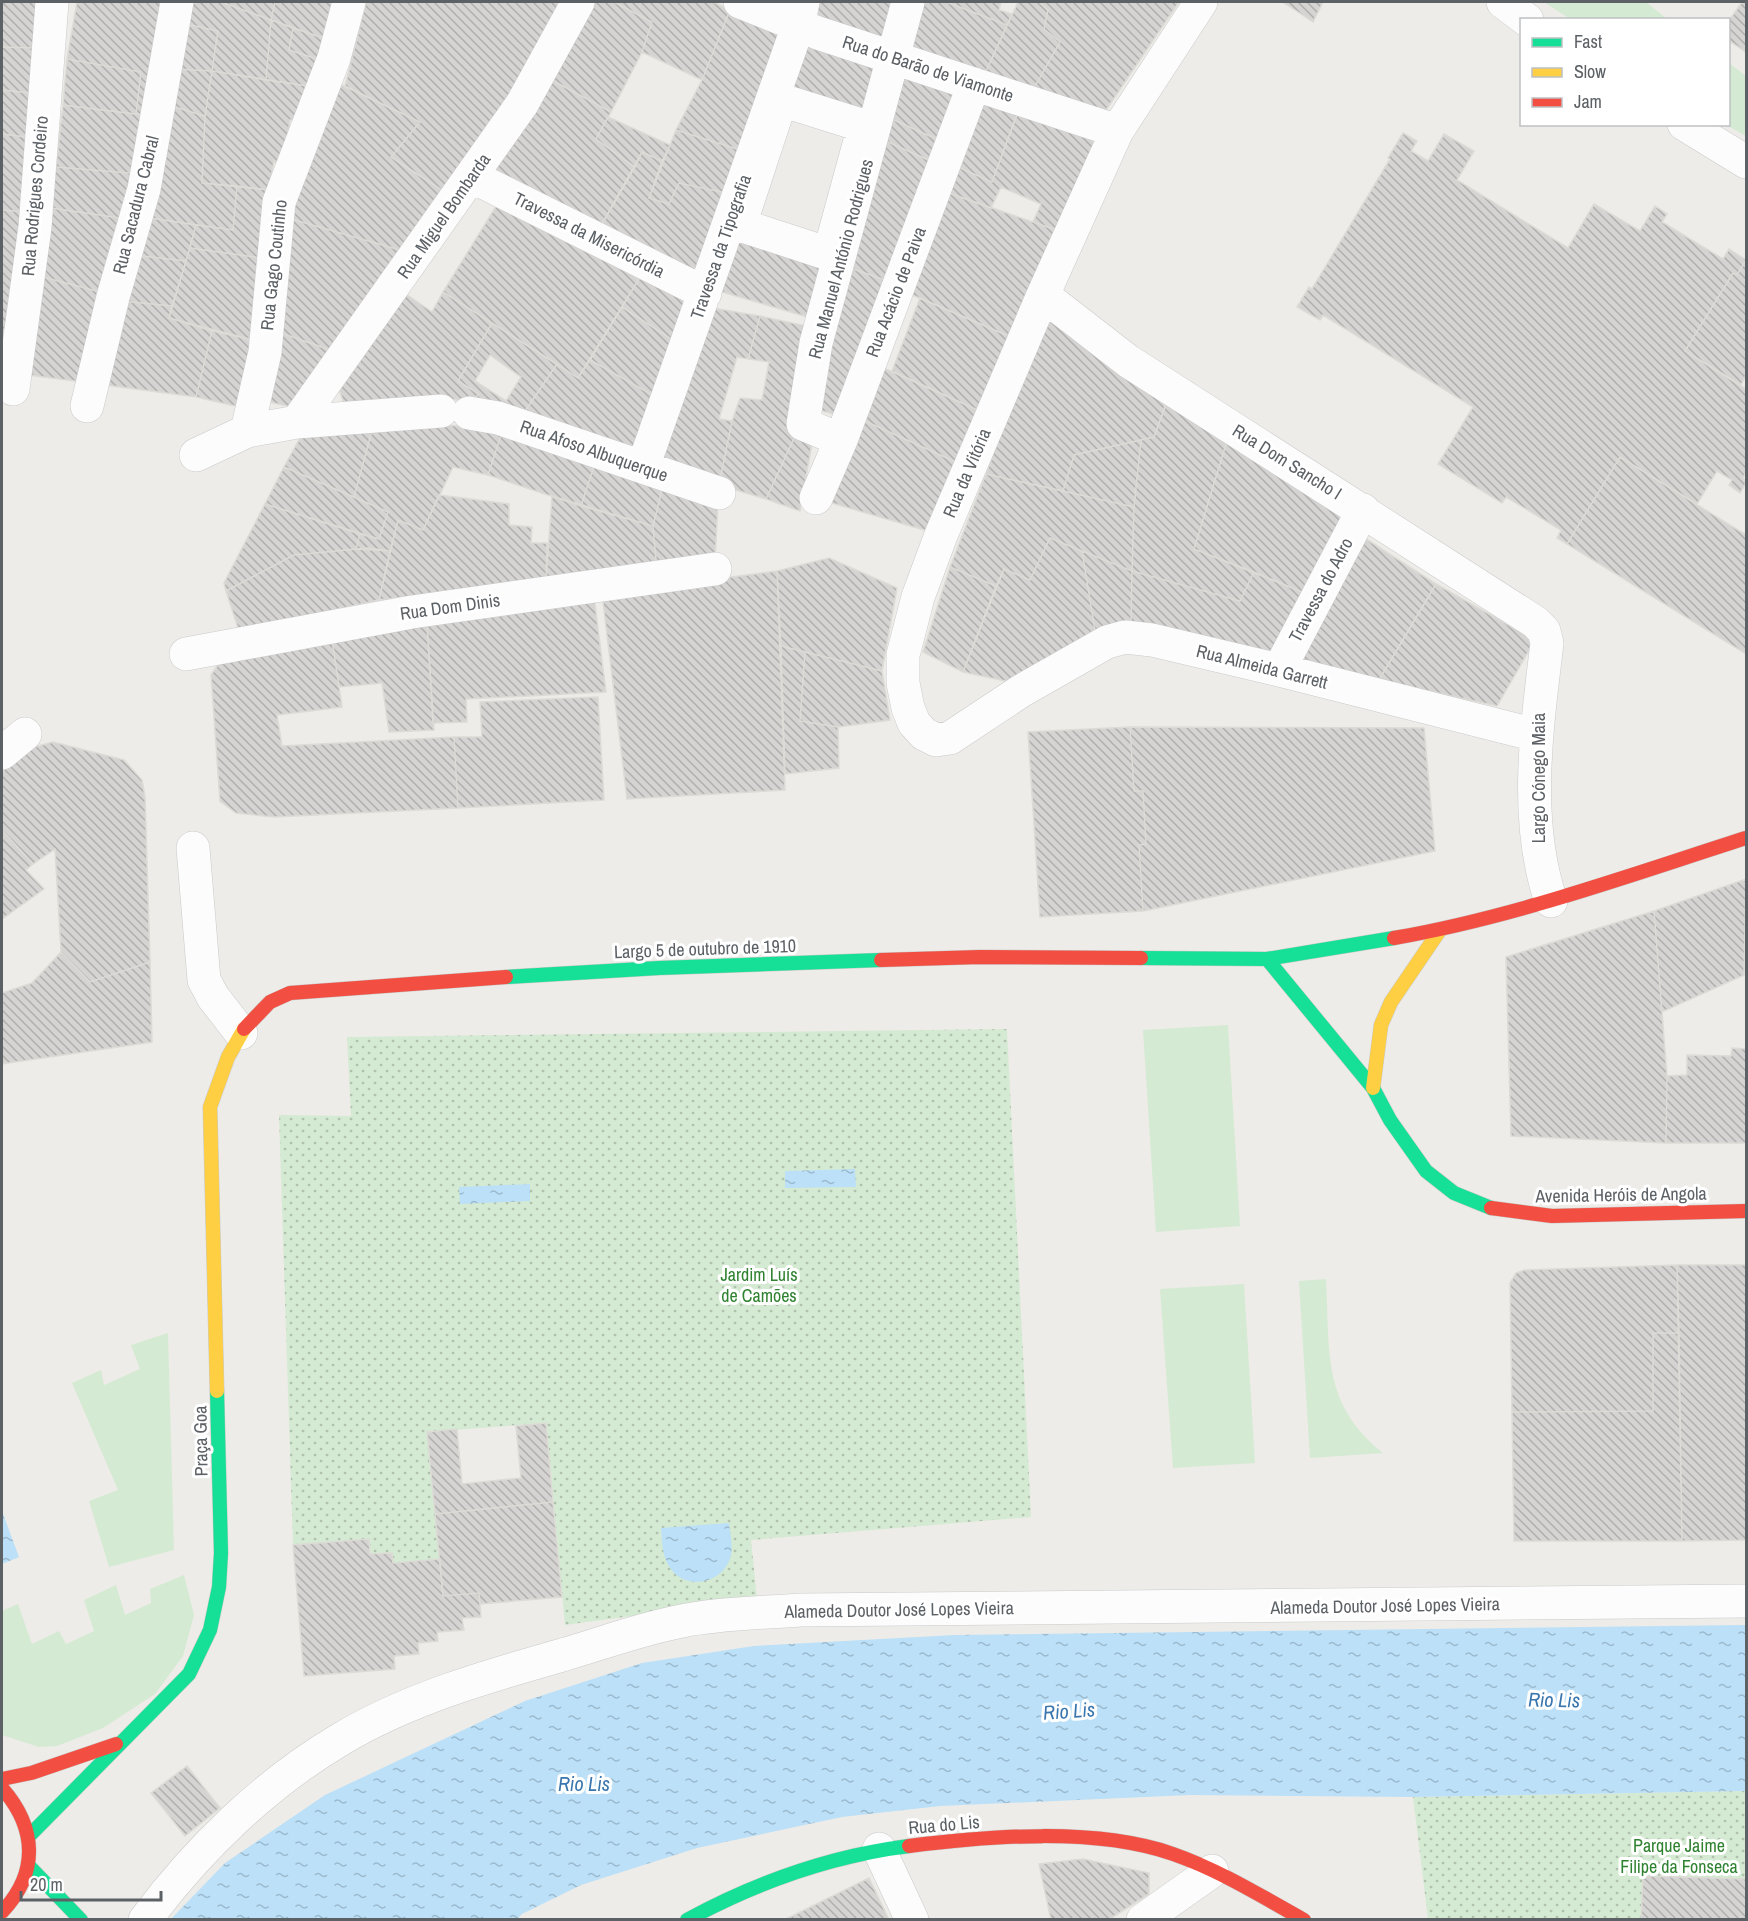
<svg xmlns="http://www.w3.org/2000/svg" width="1748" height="1921" font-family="'Archivo Narrow',sans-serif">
  <defs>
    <pattern id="park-dots" width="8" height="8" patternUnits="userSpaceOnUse" patternTransform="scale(1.5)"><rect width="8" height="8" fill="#d5ead2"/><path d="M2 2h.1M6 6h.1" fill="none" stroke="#b0c1ae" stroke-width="1.8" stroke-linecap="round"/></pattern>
    <pattern id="water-ripples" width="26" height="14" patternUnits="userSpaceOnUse" patternTransform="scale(1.5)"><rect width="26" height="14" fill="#bbe0f8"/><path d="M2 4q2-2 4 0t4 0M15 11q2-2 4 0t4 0" fill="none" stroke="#9bb9cd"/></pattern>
    <pattern id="building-back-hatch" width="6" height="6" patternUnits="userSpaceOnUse" patternTransform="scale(1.5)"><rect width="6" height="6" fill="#d5d4d2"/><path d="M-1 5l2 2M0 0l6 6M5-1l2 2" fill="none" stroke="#b0afae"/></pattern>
  </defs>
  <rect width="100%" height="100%" fill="#edece8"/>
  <!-- green -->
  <path fill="#d5ead2" d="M1544,2H1646L1667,19H1570Z
    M1729,63L1746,76V136L1726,125L1728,124Z
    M1228,1025L1240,1226L1156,1232L1143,1030Z
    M1326,1279C1330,1350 1321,1404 1383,1453L1310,1458L1299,1281Z
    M1244,1284L1255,1463L1173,1468L1160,1289Z
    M168,1333L174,1550L109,1567L89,1501L118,1490L72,1383L101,1370L104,1385L140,1369L131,1345Z
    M184,1575L194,1615L183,1656L155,1694L103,1728L57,1746L39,1747L2,1735V1611L18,1604L32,1644L59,1631L66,1644L94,1631L84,1600L116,1585L125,1615L151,1603L150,1589Z"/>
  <!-- park -->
  <path fill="url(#park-dots)" d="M1007,1029L1031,1517L751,1540L757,1599L565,1625L545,1423L428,1432L440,1559L393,1563L392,1553L370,1554L369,1539L293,1545L279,1115L351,1116L347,1037Z
    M1746,1791V1919H1428L1413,1797Z"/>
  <!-- water -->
  <path fill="url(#water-ripples)" d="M855,1169L856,1187L785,1188V1171Z
    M530,1184V1201L460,1204L459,1187Z
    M2,1511L19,1557L2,1564Z
    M729,1523C730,1533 733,1545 731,1555C725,1583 686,1592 670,1568C662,1556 662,1542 661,1528Z
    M1746,1625V1791L1413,1797L1190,1795L940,1806L842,1817L697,1848L581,1885L522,1914L517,1919H171L225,1863L325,1795L525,1701L642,1663L754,1646L955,1635Z"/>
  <!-- building -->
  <path fill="url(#building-back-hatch)" stroke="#dcdbd6" stroke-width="1.5" fill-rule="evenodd" d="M2,2H41L37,48L2,47Z
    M77,2H170L150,116L136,114L141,72L67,59Z
    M185,2H221L271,20L266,80L212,71L218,31L181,23Z
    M221,2H275L271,20Z
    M275,2H333L323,38L271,20Z
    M366,2H568L536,70L443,191L391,157L420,122L345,86Z
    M590,2H614L652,22L642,52L611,112L548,78Z
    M614,2H713L730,10L702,80L642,52L652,22Z
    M813,2H903L891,46L808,21Z
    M917,2H946L1007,25L983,78L905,50Z
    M946,2H1001L999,10L1012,14L1007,25Z
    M1018,2H1039L1048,10L1044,29L1060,42L1030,95L983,78Z
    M1039,2H1179L1100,119L1030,95L1060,42L1044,29L1048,10Z
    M1283,2H1323L1313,22Z
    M1742,2H1746V52L1728,40V22Z
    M730,10L786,31L747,152L676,130L702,80Z
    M271,20L293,28L289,50L320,60L308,86L266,80Z
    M181,23L218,31L212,71L174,69Z
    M293,28L323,38L320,60L289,50Z
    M800,37L884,63L864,126L781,100Z
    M2,47L37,48L31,93L2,90Z
    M67,59L141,72L136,114L63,105Z
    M899,65L963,89L943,142L885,116Z
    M174,69L212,71L205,116L168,105Z
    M212,71L308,86L302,120H290L284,165L274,161L269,190L202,183L205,116Z
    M548,78L611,112L596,139L635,167L597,233L490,177Z
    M333,81L420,122L391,157L451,196L407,252L291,219Z
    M2,90L31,93L26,137L2,134Z
    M975,95L1018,112L992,182L951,164Z
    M63,105L150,116L141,174L56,167Z
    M168,105L205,116L202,183L237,186L233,230L143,217Z
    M1017,114L1099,138L1059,231L1033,222L1041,204L1001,187L991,208L940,190L951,164L992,182Z
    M885,116L943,142L935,163L879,138Z
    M608,117L670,145L662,161L642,152L635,167L596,139Z
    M676,130L747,152L731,194L679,183L669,204L649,198Z
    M1403,133L1417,141L1411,151L1428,161L1444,134L1474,151L1457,180L1568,248L1594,204L1640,231L1655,206L1667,214L1662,222L1723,259L1729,249L1746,260L1737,275L1733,273L1685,351L1746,389V472L1743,478L1746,483L1740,493L1729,485L1732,480L1717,471L1697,504L1620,457L1567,544L1557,538L1561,530L1506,497L1502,503L1438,464L1473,407L1323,315L1320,320L1297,307L1309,287L1312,289L1390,159L1388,158Z
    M2,134L26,137L25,212L2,210Z
    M879,138L935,163L891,282L844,266Z
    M642,152L662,161L649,198L669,204L679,183L731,194L696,276L597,233Z
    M56,167L141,174L127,219L51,208Z
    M237,186L269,190L262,258L190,248L196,225L233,230Z
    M940,190L1059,231L1013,338L905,292Z
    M503,195L639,279L578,378L443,292Z
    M51,208L127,219L108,294L39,276Z
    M2,210L25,212L2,372Z
    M143,217L196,225L186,261L133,255Z
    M291,219L407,252L333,351L281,333Z
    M740,225L829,254L811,318L719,291Z
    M190,248L262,258L257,341L169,318Z
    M133,255L186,261L172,306L121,301Z
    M1746,260V375L1741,385L1685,351L1733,273L1737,275Z
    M844,266L891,282L841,416L811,408Z
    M639,271L691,302L674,341L622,307L639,279L635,277Z
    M39,276L108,294L82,382L21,374Z
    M443,292L492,323L458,381L479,394L474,399L344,404L339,389L406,294L432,312Z
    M920,298L1013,338L982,412L892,371Z
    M121,301L172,306L169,318L212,331L196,397L105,385Z
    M622,307L679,344L658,398L590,360Z
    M707,307L760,316L748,359L737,357L719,419L732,421L719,485L654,464Z
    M1044,313L1169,395L1154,437L1074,455L1063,491L986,474Z
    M760,316L811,327L796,434L766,499L719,485L732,421L740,398L762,400L769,362L748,359Z
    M492,323L557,364L521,417L474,399L479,394L458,381ZM490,355L521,377L506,401L475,381Z
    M212,331L257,341L244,408L196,397Z
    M281,333L333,351L296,408L260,400Z
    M590,360L658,398L636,457L521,417L557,364L578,378Z
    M879,366L982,412L960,464L856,417Z
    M1168,399L1227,441L1194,549L1254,572L1240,601L1132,571L1134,507L1141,440L1154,437Z
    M856,417L960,464L931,532L825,501Z
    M374,423L354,497L284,467L305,429Z
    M374,423L464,426L503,429L488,475L453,467L423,530L398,520L390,551L356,549L360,534L379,539L388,512L354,497Z
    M503,429L596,460L581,506L488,475Z
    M796,434L813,438L800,511L766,499Z
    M1141,440L1134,507L1063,491L1074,455Z
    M1227,441L1342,516L1302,592L1194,549Z
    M1620,457L1746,535V654L1567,544Z
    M596,460L663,485L653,526L581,506Z
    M284,467L388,512L379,539L265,504Z
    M986,474L1134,507L1132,571L1050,538L1030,580L1004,569L996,586L950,567Z
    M663,485L718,503L715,561L657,572L653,526Z
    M439,495L509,504V525L532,527L531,543H547L546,581L379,600L398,520L423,530Z
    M552,496L653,526L657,572L546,581Z
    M265,504L360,534L356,549L294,555L226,591L224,583Z
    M1363,537L1436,584L1379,680L1297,661Z
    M1050,538L1082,551L1095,630L1010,682L963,672L1004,569L1030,580Z
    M368,548L390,551L379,600L239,631L226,591L294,555Z
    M1082,551L1132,571L1131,623L1095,630Z
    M829,558L897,588L882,671L781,646L777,571Z
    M950,567L996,586L963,672L923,652Z
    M777,571L785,790L627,799L602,594Z
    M1132,571L1240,601L1254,572L1302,592L1272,656L1131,623Z
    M1436,584L1535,640L1497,706L1379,680Z
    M594,596L606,692L466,699L467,722L433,723L427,623Z
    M427,623L434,730L389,732L382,683L339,687L332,639Z
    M332,639L342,707L277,715L282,746L454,737L458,808L274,817L236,813L220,801L211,675L221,660Z
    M781,646L805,652L800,721L838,727L839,768L785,774Z
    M805,652L882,671L890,720L838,727L800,721Z
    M598,697L604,800L458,808L454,737H482L480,702Z
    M1130,727L1134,791H1143L1146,844L1139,845L1143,911L1040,917L1028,732Z
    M1130,727L1424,728L1435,851L1143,911L1139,845L1146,844L1143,791H1134Z
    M53,742L124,760L142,780L145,797L150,962L90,982L61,952L55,849L33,864L2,830V772L27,749Z
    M2,830L33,864L26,870L44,889L2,919Z
    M1746,879L1744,975L1662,1012L1654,911Z
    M1654,911L1667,1076L1666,1143L1511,1136L1506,957Z
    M61,952L90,982L150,962L152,1042L2,1064V993L32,983Z
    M1732,1048L1746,1049V1143H1666L1667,1076L1687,1075V1055L1731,1056Z
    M1677,1265H1746V1540L1682,1541Z
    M1677,1265L1679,1333H1653V1411L1512,1412L1510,1283L1516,1273L1525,1270Z
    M1653,1333H1679L1682,1541H1514L1512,1412L1653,1411Z
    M546,1423L553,1502L435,1514L427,1432L457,1429L462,1484L521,1478L516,1426Z
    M553,1502L562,1597L480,1604L479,1593L443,1596L435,1514Z
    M369,1539L370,1554L392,1553L393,1563L440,1559L443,1596L479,1593L481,1617L462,1618L464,1630L437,1632L438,1641L418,1643L419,1654L394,1656L395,1669L304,1676L293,1545Z
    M187,1766L220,1808L185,1836L151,1793Z
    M1083,1859L1149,1873V1894L1108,1920H1051L1039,1864Z
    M1643,1876L1746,1879V1920H1641Z
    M869,1878L889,1920H784Z"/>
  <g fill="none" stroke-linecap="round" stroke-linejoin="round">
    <defs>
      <path id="street" d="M740,2L818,33L1117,131
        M1201,2L1117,131L1043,295L941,535L918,597L903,655V683L908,708L914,723L924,734L936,740L950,738L1021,691L1107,642L1125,637L1152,640L1279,670L1536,735
        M1503,2L1527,20
        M781,100L864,126L829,254L740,225Z
        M1684,124L1746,162
        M473,177L705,293
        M1043,295L1128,361L1535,622L1544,631L1547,643C1537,727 1523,819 1551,901
        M13,389L35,227L52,2
        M87,406L113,297L144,189L177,2
        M469,413L498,418L719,493
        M297,422L522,104L578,2
        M247,431L265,352L279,202L334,58L349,2
        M841,440L803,424L816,343L908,2
        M196,455L247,431L297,422L441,411
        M643,467L798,26L803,2
        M816,498L841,440L974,84
        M186,654L412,612L715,569
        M1279,670L1363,510
        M2,753L25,734
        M193,848L204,980L213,997L241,1033
        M879,1849L912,1920
        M145,1920C198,1849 265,1784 341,1739C409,1698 492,1675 569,1653C606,1642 644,1628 682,1621C720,1613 761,1613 800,1610L1746,1601
        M1143,1920L1212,1871"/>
      <path id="fast" d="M1141,958L1267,959L1394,938
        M1267,959L1373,1088L1390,1120L1426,1171L1454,1193L1491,1208
        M506,977L659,968L881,960
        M29,1836L189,1674L210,1630L219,1587L221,1553L217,1391
        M28,1865L81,1920
        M687,1920C757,1882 830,1856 909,1846"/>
      <path id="slow" d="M1373,1088L1381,1025L1391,1002L1440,930
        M217,1391L210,1107L228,1057L244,1029"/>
      <path id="jam" d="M1394,938C1515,917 1630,875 1746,838
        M881,960L980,957L1141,958
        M244,1029L270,1002L290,993L506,977
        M1491,1208L1552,1216L1746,1211
        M2,1779L31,1773L116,1744
        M2,1788C37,1828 39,1873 2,1912
        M909,1846C990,1836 1095,1827 1173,1854C1219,1870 1261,1896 1304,1920"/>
    </defs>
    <!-- street casing -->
    <use href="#street" stroke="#cacaca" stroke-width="34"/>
    <!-- fast casing -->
    <use href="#fast" stroke="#c9c9c8" stroke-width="15"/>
    <!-- slow casing -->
    <use href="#slow" stroke="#c9c9c8" stroke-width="15"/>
    <!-- jam casing -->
    <use href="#jam" stroke="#c9c9c8" stroke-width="15"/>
    <!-- street -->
    <use href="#street" stroke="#fcfcfc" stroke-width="33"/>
    <!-- fast -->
    <use href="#fast" stroke="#16e098" stroke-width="14"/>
    <!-- slow -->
    <use href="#slow" stroke="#ffcf43" stroke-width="14"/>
    <!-- jam -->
    <use href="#jam" stroke="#f24e42" stroke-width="14"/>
  </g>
  <g text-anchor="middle" stroke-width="6" stroke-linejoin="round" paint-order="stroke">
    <!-- street labels -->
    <g font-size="18" fill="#5c6166" stroke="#fff">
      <text transform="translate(928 69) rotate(18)" y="6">Rua do Barão de Viamonte</text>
      <text transform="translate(35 196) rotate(-85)" y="6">Rua Rodrigues Cordeiro</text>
      <text transform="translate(136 205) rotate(-76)" y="6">Rua Sacadura Cabral</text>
      <text transform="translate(444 216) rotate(-55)" y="6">Rua Miguel Bombarda</text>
      <text transform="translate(589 235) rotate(27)" y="6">Travessa da Misericórdia</text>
      <text transform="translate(721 247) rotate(-71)" y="6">Travessa da Tipografia</text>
      <text transform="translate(841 259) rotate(-75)" y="6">Rua Manuel António Rodrigues</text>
      <text transform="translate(274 265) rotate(-84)" y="6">Rua Gago Coutinho</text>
      <text transform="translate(896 292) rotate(-69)" y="6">Rua Acácio de Paiva</text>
      <text transform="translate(594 451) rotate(19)" y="6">Rua Afoso Albuquerque</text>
      <text transform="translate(1287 462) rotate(32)" y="6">Rua Dom Sancho I</text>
      <text transform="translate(967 473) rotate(-67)" y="6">Rua da Vitória</text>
      <text transform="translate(1321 590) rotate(-62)" y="6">Travessa do Adro</text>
      <text transform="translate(450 607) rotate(-8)" y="6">Rua Dom Dinis</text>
      <text transform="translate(1262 667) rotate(14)" y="6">Rua Almeida Garrett</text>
      <text transform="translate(1539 778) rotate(-90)" y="6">Largo Cónego Maia</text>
      <text transform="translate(705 949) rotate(-2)" y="6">Largo 5 de outubro de 1910</text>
      <text transform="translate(1621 1195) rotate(-1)" y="6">Avenida Heróis de Angola</text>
      <text transform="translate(201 1441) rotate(-91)" y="6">Praça Goa</text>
      <text transform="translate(1385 1606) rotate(-1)" y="6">Alameda Doutor José Lopes Vieira</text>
      <text transform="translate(899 1610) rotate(-1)" y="6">Alameda Doutor José Lopes Vieira</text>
      <text transform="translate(944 1825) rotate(-5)" y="6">Rua do Lis</text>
    </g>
    <!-- park labels -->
    <g font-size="18" fill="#2f8230" stroke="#fff">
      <text x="759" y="1281">Jardim Luís<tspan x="759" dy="21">de Camões</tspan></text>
      <text x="1679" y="1852">Parque Jaime<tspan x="1679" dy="21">Filipe da Fonseca</tspan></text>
    </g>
    <!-- water labels -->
    <g font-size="20" font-style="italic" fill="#3976ae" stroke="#fff">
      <text transform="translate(1554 1700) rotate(1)" y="7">Rio Lis</text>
      <text transform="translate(1069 1711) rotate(-4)" y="7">Rio Lis</text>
      <text x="584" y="1791">Rio Lis</text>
    </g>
  </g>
  <!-- border -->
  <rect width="1748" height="1921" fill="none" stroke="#5c6166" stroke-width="6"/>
  <!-- legend -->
  <rect x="1520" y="18" width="210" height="108" fill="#ffffff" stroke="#bec0c2" stroke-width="1.5"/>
  <rect x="1532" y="38" width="30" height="9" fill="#16e098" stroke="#bec0c2" stroke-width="1.5"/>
  <text x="1574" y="48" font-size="18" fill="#5c6166">Fast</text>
  <rect x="1532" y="68" width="30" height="9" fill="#ffcf43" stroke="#bec0c2" stroke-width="1.5"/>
  <text x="1574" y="78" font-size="18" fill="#5c6166">Slow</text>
  <rect x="1532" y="98" width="30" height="9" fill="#f24e42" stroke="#bec0c2" stroke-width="1.5"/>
  <text x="1574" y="108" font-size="18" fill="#5c6166">Jam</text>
  <!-- scale -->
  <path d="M21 1891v9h140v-9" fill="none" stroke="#5c6166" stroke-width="3"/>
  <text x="30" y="1891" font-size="18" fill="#5c6166" stroke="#ffffff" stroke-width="4.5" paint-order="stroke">20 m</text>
</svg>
